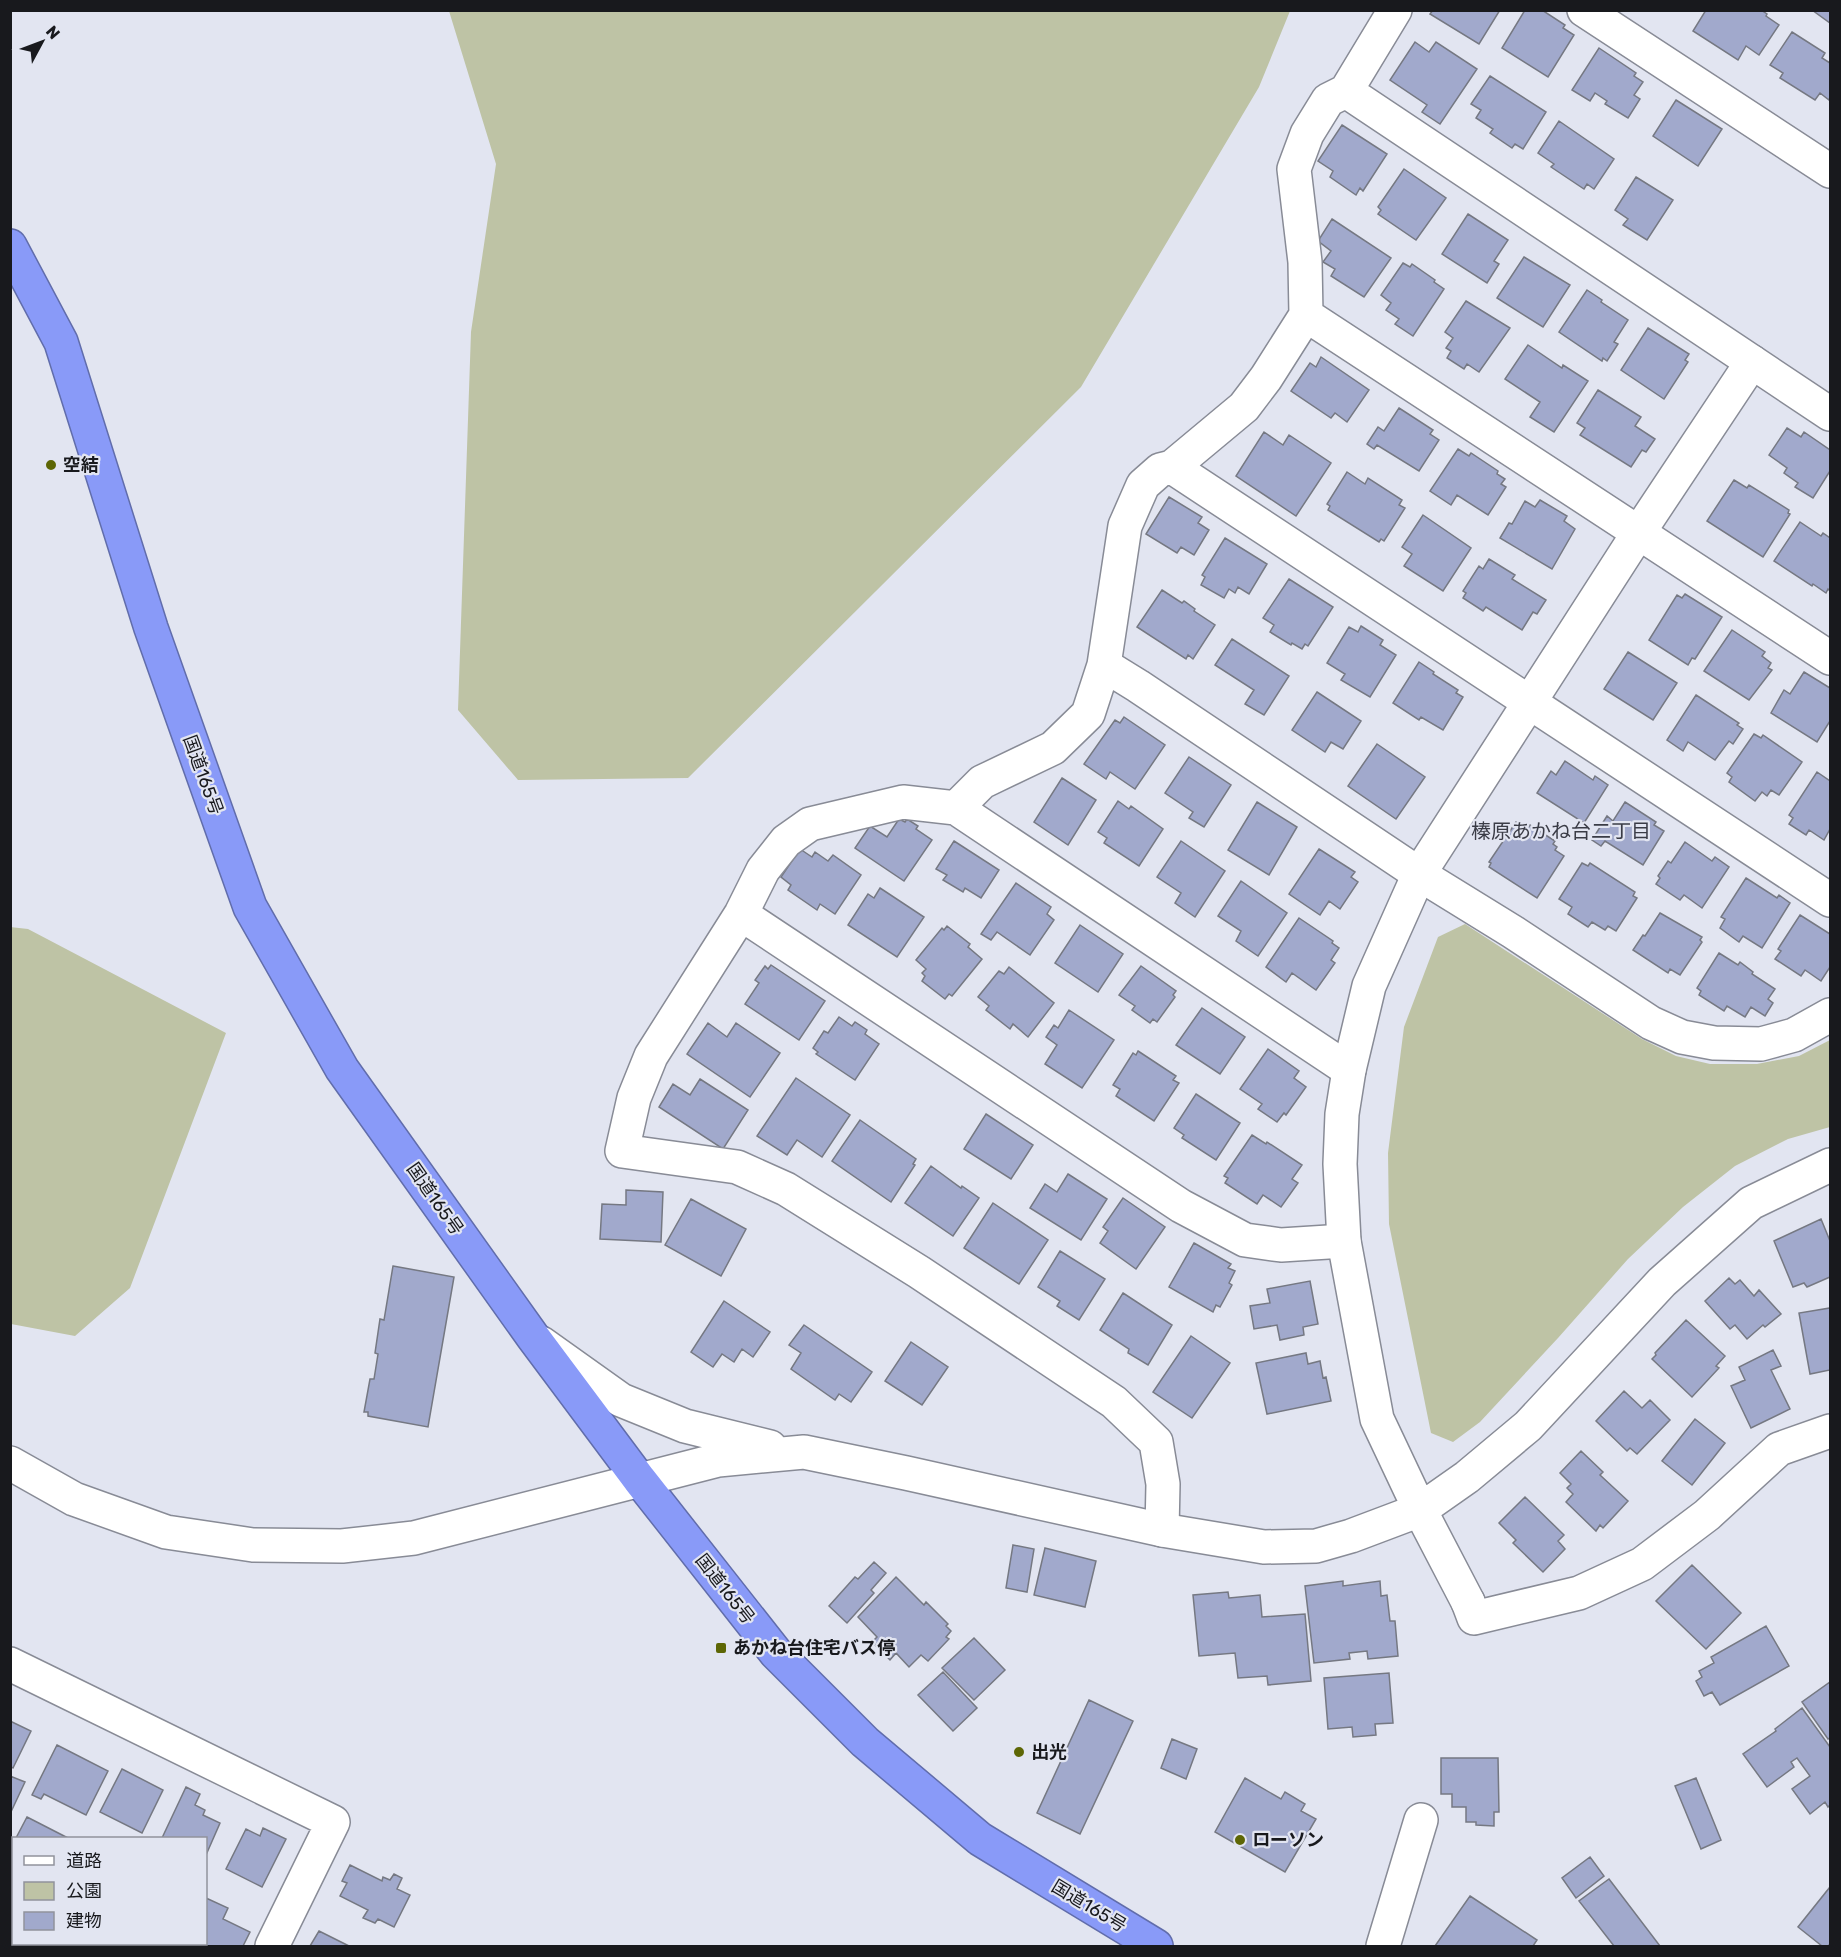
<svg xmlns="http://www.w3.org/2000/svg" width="1841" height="1957" font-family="Rubik,'Noto Sans JP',sans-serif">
  <rect width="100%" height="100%" fill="#e2e5f1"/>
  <!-- green -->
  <path fill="#bec3a5" d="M449,11V10L1290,11L1259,87L1081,387L688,778L518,780L458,710L471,332L496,164Z
    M1465,924L1642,1039L1676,1056L1710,1064H1757L1799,1056L1830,1040V1127L1788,1139L1735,1166L1683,1207L1628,1259L1558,1338L1480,1422L1453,1442L1431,1433L1389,1224L1388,1153L1404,1027L1438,937Z
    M10,927L28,929L226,1033L130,1288L75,1336L11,1324Z"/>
  <!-- building -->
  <path fill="#a1a9cc" stroke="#757882" stroke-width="1.5" d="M1433,10H1500L1479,44L1430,14Z
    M1525,10H1542L1565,25L1563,28L1574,35L1548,77L1502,48Z
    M1706,10H1761L1767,14L1766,16L1779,25L1759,55L1746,46L1738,60L1693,31Z
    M1812,10H1830V23Z
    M1792,32L1825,53L1822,58L1830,63V97L1829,100L1820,93L1815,100L1780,78L1783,73L1770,65Z
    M1415,42L1429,52L1436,42L1477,69L1440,124L1422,112L1427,105L1390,80Z
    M1599,48L1636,73L1634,76L1643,82L1634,95L1640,99L1628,118L1605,104L1607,101L1595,93L1590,101L1572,90Z
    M1490,76L1546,112L1523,149L1515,144L1512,148L1490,133L1493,129L1476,118L1481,110L1471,104Z
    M1676,100L1722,129L1698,166L1653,136Z
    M1559,121L1614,159L1594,189L1587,184L1584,189L1551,167L1554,164L1538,153Z
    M1342,125L1387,154L1363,191L1360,188L1356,195L1330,177L1333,171L1318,161Z
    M1404,169L1446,198L1416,240L1378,214L1381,210L1378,207Z
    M1636,177L1673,200L1647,240L1623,225L1628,219L1615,210Z
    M1468,214L1508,240L1494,261L1499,264L1487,283L1442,254Z
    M1332,219L1391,258L1364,297L1331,276L1335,269L1323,262L1331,251L1318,241Z
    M1524,257L1570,285L1543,327L1497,298Z
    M1403,263L1410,267L1412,264L1435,280L1434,282L1444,289L1413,336L1395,324L1399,319L1386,310L1391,303L1381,295Z
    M1587,290L1602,300L1601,302L1628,320L1614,342L1618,344L1607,361L1603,358L1602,361L1559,332Z
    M1466,301L1510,328L1479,372L1467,364L1464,369L1447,358L1451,351L1446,348L1453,338L1445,332Z
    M1648,328L1689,354L1685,360L1688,362L1664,399L1621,370Z
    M1528,345L1562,368L1563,365L1588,381L1554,432L1530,417L1540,402L1505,379Z
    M1321,357L1369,390L1347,422L1335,413L1331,418L1291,391L1310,363L1316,367Z
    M1598,390L1641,417L1635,426L1655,439L1646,452L1642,450L1631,467L1580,435L1585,428L1577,423Z
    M1399,408L1433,430L1430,434L1439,440L1419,471L1377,445L1374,449L1367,444L1378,427L1384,431Z
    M1787,428L1801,437L1804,432L1830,450V471L1813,498L1795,487L1798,483L1784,473L1787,468L1769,455Z
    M1264,432L1283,445L1289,435L1331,463L1296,516L1236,476Z
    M1458,449L1469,456L1471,453L1498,471L1497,474L1505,479L1501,484L1506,487L1488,515L1457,495L1451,505L1430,491Z
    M1347,472L1365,484L1368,478L1402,500L1399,505L1405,508L1384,541L1381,539L1379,542L1328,510L1330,506L1327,504Z
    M1734,480L1747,488L1749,485L1789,510L1788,513L1790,514L1763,557L1707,521Z
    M1169,497L1202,517L1198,523L1209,530L1194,555L1181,547L1177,553L1146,534Z
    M1540,500L1567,516L1564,521L1575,529L1552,569L1500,538L1509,523L1512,524L1525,501L1535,507Z
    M1423,515L1471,548L1443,591L1404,566L1412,554L1402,547Z
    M1800,522L1821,536L1823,533L1830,538V591L1828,589L1826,593L1813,584L1812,586L1774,561Z
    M1225,538L1267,564L1249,594L1238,587L1235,593L1229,589L1224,598L1201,585L1205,577L1202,575Z
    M1489,559L1515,575L1512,579L1546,600L1537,614L1533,612L1522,630L1486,607L1483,611L1463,598L1466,593L1463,591L1479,566L1483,569Z
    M1289,579L1333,607L1308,646L1305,644L1302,649L1292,643L1291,645L1270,632L1274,625L1263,618Z
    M1162,590L1182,603L1184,601L1195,609L1194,611L1215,625L1193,659L1188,655L1186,659L1137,627Z
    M1685,594L1722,617L1695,659L1692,658L1688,665L1649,640L1677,595L1682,598Z
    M1361,626L1383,640L1380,645L1396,655L1370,697L1341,680L1345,674L1327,663L1349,627L1358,632Z
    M1732,630L1765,652L1762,656L1771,663L1768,668L1772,670L1749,700L1704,671Z
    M1232,639L1289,676L1264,715L1245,704L1254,690L1215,665Z
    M1628,652L1677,683L1653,720L1604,689Z
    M1419,662L1434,672L1433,674L1458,690L1456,693L1463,697L1443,730L1421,717L1419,720L1393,703Z
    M1804,672L1830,688V721L1817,742L1771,713L1784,690L1790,694Z
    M1317,692L1361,721L1343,749L1331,742L1325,752L1292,730Z
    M1696,695L1739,723L1737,725L1743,729L1733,744L1729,741L1715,760L1688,742L1683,751L1667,740Z
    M1124,717L1165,745L1135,789L1110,772L1106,779L1084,764L1115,720L1120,723Z
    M1754,734L1761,738L1763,735L1802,762L1779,795L1771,790L1767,796L1762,792L1755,801L1729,782L1732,777L1727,773Z
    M1377,744L1425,777L1396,819L1348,786Z
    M1189,757L1231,785L1204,827L1189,818L1193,812L1165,793Z
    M1565,761L1593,780L1595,776L1608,785L1584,823L1537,793L1551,771L1556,775Z
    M1817,772L1830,781V829L1824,840L1809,830L1806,835L1789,824L1793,818L1789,815Z
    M1062,778L1096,800L1068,845L1034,822Z
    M1118,801L1129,809L1131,806L1163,829L1139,866L1104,843L1107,838L1098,832Z
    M1257,802L1297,827L1269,875L1228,850Z
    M1625,802L1656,822L1654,825L1664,831L1643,865L1605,841L1601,846L1592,840L1607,816L1613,821Z
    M899,819L905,822L907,819L918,826L916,829L932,840L904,881L855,848L870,826L887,837Z
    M1516,822L1527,829L1530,825L1555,841L1553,844L1557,847L1555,850L1564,856L1537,898L1489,867L1491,863L1489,862Z
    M954,841L999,870L981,898L965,888L963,892L943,880L947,875L936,869Z
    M1181,841L1225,871L1195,917L1175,903L1181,893L1157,877Z
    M1685,842L1712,861L1715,857L1729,867L1702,908L1684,895L1680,900L1656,884L1660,878L1658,876L1668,861L1671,863Z
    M800,849L812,857L815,852L828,861L833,855L861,875L835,914L820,904L817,910L788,890L791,885L781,877Z
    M1319,849L1355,872L1351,877L1358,882L1340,909L1329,901L1320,915L1289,894Z
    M1582,863L1588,866L1590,863L1635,892L1633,896L1637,898L1616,931L1608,926L1605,930L1592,922L1588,927L1568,914L1572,907L1559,899Z
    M1746,878L1777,898L1779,895L1790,903L1762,948L1743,936L1739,942L1720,928L1725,919L1721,917Z
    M1241,881L1287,913L1258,956L1236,941L1241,931L1218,916Z
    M1016,883L1051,907L1047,914L1054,920L1030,955L997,932L991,940L981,934Z
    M880,888L924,917L897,957L848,925L868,894L874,898Z
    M1660,913L1702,937L1700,940L1702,942L1680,975L1670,969L1668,973L1633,950L1643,935L1645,936Z
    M1800,915L1830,934V967L1821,981L1805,970L1801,976L1775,959L1781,951L1778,949Z
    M1299,918L1333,941L1332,943L1339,948L1331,960L1335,963L1316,990L1292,973L1286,982L1266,967Z
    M1080,925L1123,954L1098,992L1055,963Z
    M947,926L970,944L968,947L982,959L952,996L949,994L945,999L922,981L925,976L922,973L926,969L916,960L942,928L944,930Z
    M1719,953L1738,965L1740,962L1753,972L1752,974L1775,989L1768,999L1773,1003L1765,1016L1751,1007L1745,1017L1727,1006L1724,1011L1699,995L1701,991L1697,988Z
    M771,965L825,1001L799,1040L745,1004L759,983L755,980L765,966L768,969Z
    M1141,966L1176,991L1173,995L1175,997L1157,1022L1153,1019L1150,1023L1132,1010L1135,1006L1119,995Z
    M1009,967L1054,1003L1028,1037L1013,1024L1010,1029L986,1010L989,1006L978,997L999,971L1004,974Z
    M1202,1008L1245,1037L1220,1074L1176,1045Z
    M1069,1010L1114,1040L1082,1088L1045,1064L1057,1045L1046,1037L1054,1025L1058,1028Z
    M839,1017L852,1026L855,1022L867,1030L865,1034L879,1044L855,1080L816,1054L818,1052L813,1048L824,1031L828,1033Z
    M708,1023L727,1037L736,1023L780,1053L750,1097L687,1054Z
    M1268,1049L1299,1071L1294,1078L1306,1087L1286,1115L1284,1113L1277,1122L1258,1109L1262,1104L1240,1089Z
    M1138,1051L1176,1076L1173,1080L1179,1083L1154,1121L1116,1096L1120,1089L1113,1085L1133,1053L1136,1055Z
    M796,1078L850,1115L822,1157L797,1140L787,1155L757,1136Z
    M700,1079L748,1110L723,1149L659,1107L673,1084L690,1095Z
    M1196,1094L1240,1123L1216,1160L1182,1138L1184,1135L1174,1128Z
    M986,1114L1033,1145L1011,1179L964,1149Z
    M860,1120L916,1159L913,1164L915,1165L891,1202L832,1161Z
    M1252,1135L1266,1144L1267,1142L1302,1165L1292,1179L1298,1183L1281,1207L1263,1195L1257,1204L1225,1183L1228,1178L1224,1176Z
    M931,1166L961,1188L962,1186L979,1198L953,1236L905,1203Z
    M1068,1174L1107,1199L1081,1240L1030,1208L1045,1184L1057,1192Z
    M626,1190L663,1192L661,1242L600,1239L602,1204L626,1205Z
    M1123,1198L1165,1227L1136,1269L1100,1243L1108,1231L1103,1227Z
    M691,1199L746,1229L721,1276L665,1245Z
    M993,1203L1048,1240L1019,1284L964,1248Z
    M1821,1219L1830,1241V1277L1807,1287L1804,1283L1793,1287L1774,1241Z
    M1194,1243L1231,1264L1228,1268L1235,1271L1229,1283L1232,1285L1220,1307L1216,1305L1213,1312L1169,1287Z
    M1060,1251L1105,1279L1079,1320L1057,1306L1060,1301L1038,1287Z
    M393,1266L454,1277L428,1427L368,1416V1412H364L370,1379H374L378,1354L375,1353L380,1319L384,1320Z
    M1729,1278L1735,1284L1740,1280L1754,1296L1759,1290L1781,1314L1765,1327L1763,1325L1747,1339L1735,1325L1730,1329L1705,1301Z
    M1310,1281L1318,1324L1303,1327L1304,1335L1280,1340L1277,1325L1254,1329L1250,1306L1270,1303L1267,1289Z
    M1123,1293L1172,1325L1148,1365L1128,1353L1129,1349L1100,1330Z
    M724,1301L770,1332L753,1357L742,1349L734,1362L722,1354L713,1367L691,1352Z
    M1830,1308V1370L1810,1374L1799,1313Z
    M1686,1320L1725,1356L1716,1366L1719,1368L1692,1397L1652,1359L1656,1355L1655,1353Z
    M804,1325L872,1372L851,1402L839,1394L835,1400L791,1369L801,1353L789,1345Z
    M1191,1336L1230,1363L1192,1418L1153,1392Z
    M911,1342L948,1367L922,1405L885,1381Z
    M1773,1350L1781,1366L1771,1370L1790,1409L1751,1428L1731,1386L1745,1380L1739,1367Z
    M1306,1353L1308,1364L1320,1361L1323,1378L1326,1377L1331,1401L1267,1414L1256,1363Z
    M1624,1391L1642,1408L1650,1400L1670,1420L1637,1454L1630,1448L1627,1451L1596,1421Z
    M1695,1419L1725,1443L1692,1485L1662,1461Z
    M1581,1451L1603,1472L1600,1475L1628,1501L1603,1528L1600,1525L1596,1531L1566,1502L1573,1494L1567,1488L1571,1484L1560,1473Z
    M1525,1497L1564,1535L1558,1541L1565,1549L1543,1572L1513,1543L1516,1540L1499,1523Z
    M1013,1545L1034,1549L1027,1592L1006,1588Z
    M1045,1548L1096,1561L1085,1607L1034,1595Z
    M874,1562L886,1573L871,1590L874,1593L847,1623L829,1606L855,1577L858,1579Z
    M1692,1565L1741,1613L1706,1649L1656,1601Z
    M896,1577L924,1605L926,1602L948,1624L946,1626L951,1631L946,1637L949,1639L928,1661L921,1655L909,1667L896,1653L890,1660L872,1642L877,1637L858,1617Z
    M1343,1581V1586L1380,1581L1381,1596L1387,1595L1390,1621H1395L1398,1656L1368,1659L1367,1651L1349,1653L1350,1659L1314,1663L1305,1586Z
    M1228,1592L1229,1598L1260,1595L1262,1617L1305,1614L1311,1681L1268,1685L1267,1676L1238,1678L1235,1653L1199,1656L1193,1595Z
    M1766,1626L1789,1666L1720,1705L1712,1692L1704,1696L1696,1681L1702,1677L1699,1671L1714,1663L1711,1657Z
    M974,1638L1005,1670L974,1700L942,1668Z
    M943,1672L977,1708L953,1731L918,1695Z
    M1389,1673L1393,1723L1375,1724L1376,1735L1353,1737L1352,1727L1328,1729L1324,1678Z
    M1830,1682V1738L1828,1739L1802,1702Z
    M1089,1700L1133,1721L1080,1834L1037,1813Z
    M1802,1708L1830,1747V1805L1828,1807L1825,1802L1810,1814L1792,1789L1810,1776L1797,1758L1791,1762L1794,1767L1767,1787L1743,1754L1776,1731L1775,1729Z
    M10,1721L31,1731L13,1768L10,1766Z
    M1172,1739L1197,1749L1186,1779L1161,1768Z
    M57,1745L108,1771L86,1815L44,1794L41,1799L32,1795Z
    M1441,1758H1498L1499,1812H1494V1826L1476,1825V1822H1466V1807H1452V1794H1441Z
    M122,1769L163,1790L142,1833L100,1812Z
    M10,1776L25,1782L10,1814Z
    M1245,1778L1281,1799L1285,1792L1305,1804L1301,1811L1316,1819L1285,1872L1215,1832Z
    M1696,1778L1721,1840L1701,1849L1675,1786Z
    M186,1787L200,1794L195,1805L205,1810L203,1815L220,1823L206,1855V1838H162Z
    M27,1817L68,1838H16Z
    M263,1828L286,1839L262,1887L226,1869L246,1829L260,1836Z
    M1590,1857L1604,1876L1576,1898L1562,1878Z
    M350,1865L382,1881L383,1877L390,1880L394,1874L402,1878L397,1889L410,1895L394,1927L378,1919L375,1923L363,1918L368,1910L340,1896L347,1883L342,1881Z
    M1609,1879L1660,1946H1614L1579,1901Z
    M1830,1887V1944L1828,1946H1822L1798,1927Z
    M1470,1896L1537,1940L1533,1946H1435Z
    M206,1898L228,1908L223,1919L250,1932L243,1946H183L184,1944H206Z
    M319,1931L349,1946H310Z"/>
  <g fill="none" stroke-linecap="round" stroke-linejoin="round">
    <defs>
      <path id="street" d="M1395,10L1346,91L1328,100L1307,134L1294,169L1305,262L1306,315L1266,378L1244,407L1172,467L1830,900
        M1584,10L1830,171
        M1346,91L1830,414
        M1306,315L1830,658
        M1104,665L1125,526L1143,485L1160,470L1172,467
        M956,808L903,802L810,824L786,841L763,870L741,914L651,1056L634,1098L622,1151L737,1167L786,1189L919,1272L1114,1402L1156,1442L1163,1484L1162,1530
        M741,914L1181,1206L1245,1240L1281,1245L1344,1241
        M1349,1070L956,808L982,782L1053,748L1088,714L1104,665L1138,686L1419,874L1513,932L1651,1023L1682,1037L1714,1043L1761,1044L1794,1035L1830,1015
        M1468,1602L1474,1618L1579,1593L1642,1564L1707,1515L1779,1449L1830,1431
        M10,1664L333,1822L272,1946
        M10,1929L14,1930
        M42,1944L48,1946"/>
      <path id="secondary" d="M541,1343L621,1400L685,1426L770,1447
        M10,1463L74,1499L166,1532L253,1545L342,1546L414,1538L718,1460L804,1452L906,1473L1162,1530L1264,1547L1316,1546L1351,1536L1420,1510L1467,1477L1528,1426L1662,1282L1751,1203L1830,1165
        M1468,1602L1420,1510L1377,1419L1344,1241L1340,1164L1342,1114L1349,1070L1369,986L1419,874L1639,532L1752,362
        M1383,1946L1421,1820"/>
      <path id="highway" d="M10,246L61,342L151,628L250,907L342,1069L533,1337L639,1479L776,1653L865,1742L980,1839L1156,1946"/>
    </defs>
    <!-- street casing -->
    <use href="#street" stroke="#888b96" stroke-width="36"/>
    <!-- secondary casing -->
    <use href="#secondary" stroke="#888b96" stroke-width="36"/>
    <!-- highway casing -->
    <use href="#highway" stroke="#616dab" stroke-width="36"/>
    <!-- street -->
    <use href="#street" stroke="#fff" stroke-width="33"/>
    <!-- secondary -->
    <use href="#secondary" stroke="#fff" stroke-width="33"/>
    <!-- highway -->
    <use href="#highway" stroke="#899af8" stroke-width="33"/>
  </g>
  <!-- markers -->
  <g fill="#5d6605" stroke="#e2e5f1" stroke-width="2">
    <circle cx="51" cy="465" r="6"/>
    <rect x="715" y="1642" width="12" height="12" rx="3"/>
    <circle cx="1019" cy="1752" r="6"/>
    <circle cx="1240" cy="1840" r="6"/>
  </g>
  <g text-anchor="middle" stroke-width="4.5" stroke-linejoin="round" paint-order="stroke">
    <!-- poi labels -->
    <g font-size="18" font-weight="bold" fill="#18191d" stroke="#e2e5f1" text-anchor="start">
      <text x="63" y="471">空結</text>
      <text x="733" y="1654">あかね台住宅バス停</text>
      <text x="1031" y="1758">出光</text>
      <text x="1252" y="1846">ローソン</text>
    </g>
    <!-- street labels -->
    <g font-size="18" fill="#18191d" stroke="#e2e5f1">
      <text transform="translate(203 775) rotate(70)" y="6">国道165号</text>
      <text transform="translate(435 1199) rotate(55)" y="6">国道165号</text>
      <text transform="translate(725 1589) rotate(52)" y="6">国道165号</text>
      <text transform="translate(1089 1906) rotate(31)" y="6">国道165号</text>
    </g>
    <!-- neighbourhood labels -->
    <g font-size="20" fill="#3a3c46" stroke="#e2e5f1">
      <text x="1561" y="838">榛原あかね台二丁目</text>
    </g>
  </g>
  <!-- border -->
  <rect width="1841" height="1957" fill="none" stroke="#18191d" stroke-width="24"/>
  <!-- legend -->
  <rect x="12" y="1837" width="195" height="108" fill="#e2e5f1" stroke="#91939c" stroke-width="1.5"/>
  <rect x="24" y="1856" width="30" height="9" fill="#ffffff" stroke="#91939c" stroke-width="1.5"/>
  <text x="66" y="1867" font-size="18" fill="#18191d">道路</text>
  <rect x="24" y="1882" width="30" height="18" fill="#bec3a5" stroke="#91939c" stroke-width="1.5"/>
  <text x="66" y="1897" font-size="18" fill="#18191d">公園</text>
  <rect x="24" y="1912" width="30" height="18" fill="#a1a9cc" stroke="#91939c" stroke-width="1.5"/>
  <text x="66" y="1927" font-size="18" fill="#18191d">建物</text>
  <!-- north arrow -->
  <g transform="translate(42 42) rotate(49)" stroke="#e2e5f1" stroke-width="4.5" paint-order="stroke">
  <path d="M0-4.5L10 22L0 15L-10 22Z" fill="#18191d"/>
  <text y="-9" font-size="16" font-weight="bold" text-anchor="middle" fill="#18191d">N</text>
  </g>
</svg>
